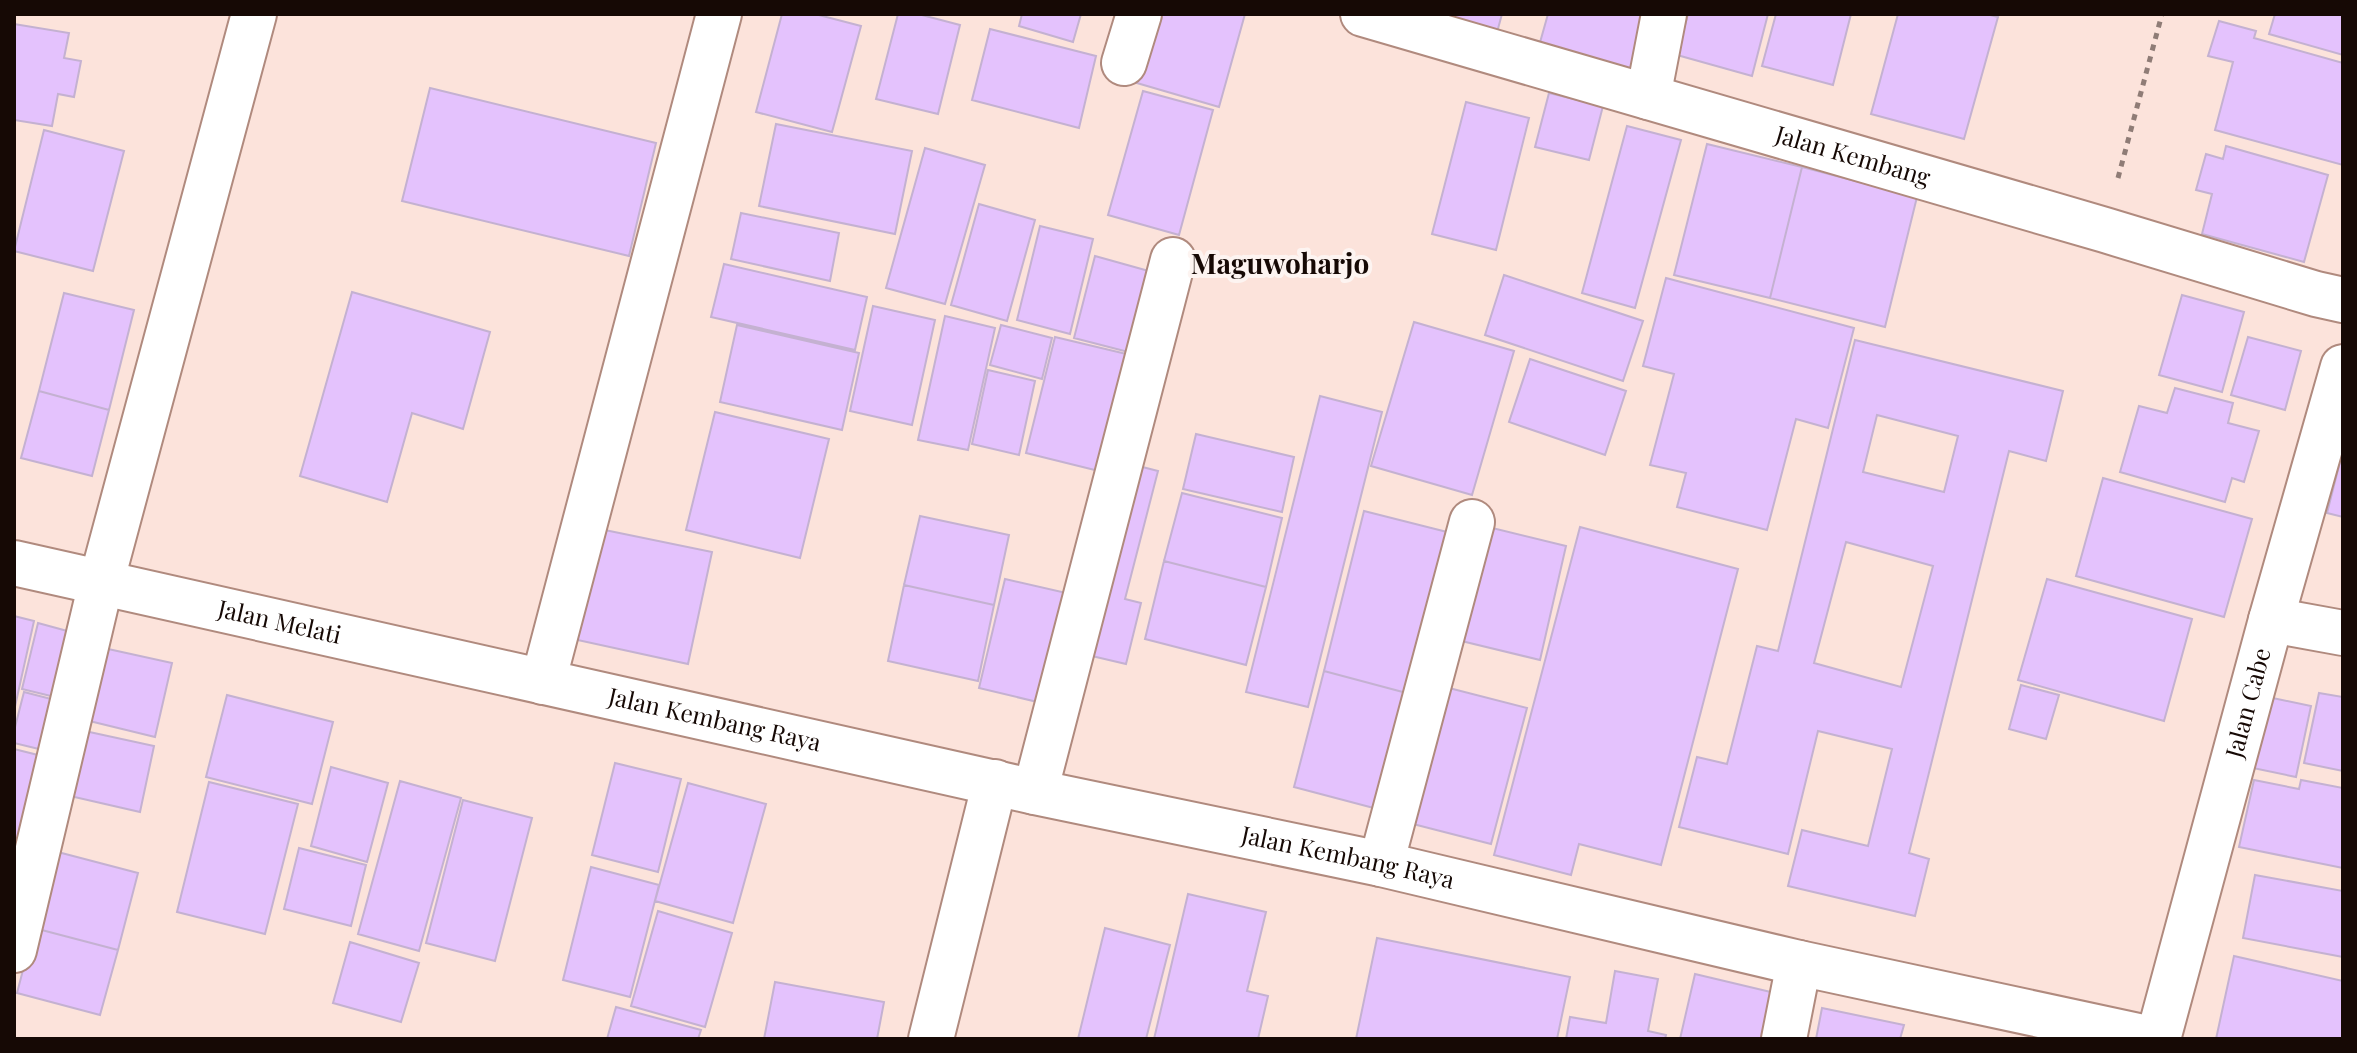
<svg xmlns="http://www.w3.org/2000/svg" width="2357" height="1053" font-family="'Playfair Display',serif">
  <rect width="100%" height="100%" fill="#fce3db"/>
  <!-- building -->
  <path fill="#e4c2fd" stroke="#c4b1d1" stroke-width="2" fill-rule="evenodd" d="M782,14H815L861,26L832,132L756,112Z
    M898,14H918L960,25L938,114L876,99Z
    M1022,14H1081L1073,42L1019,26Z
    M1149,14H1245L1219,107L1130,81Z
    M1433,14H1502L1496,36Z
    M1548,14H1654L1639,72L1539,46Z
    M1688,14H1768L1752,76L1677,55Z
    M1776,14H1851L1833,85L1762,66Z
    M1898,14H1986L1998,17L1964,139L1871,114Z
    M2275,14H2343V55L2269,34Z
    M2219,21L2256,31L2254,38L2343,63V165L2215,130L2233,62L2208,56Z
    M14,24L69,33L64,58L81,61L74,97L58,94L52,126L14,120Z
    M990,29L1096,56L1079,128L972,100Z
    M430,88L656,143L629,256L402,201Z
    M1143,91L1213,110L1179,235L1108,215Z
    M1549,93L1603,106L1589,160L1535,147Z
    M1466,102L1529,118L1496,250L1432,234Z
    M776,124L912,151L895,234L759,206Z
    M1627,126L1681,140L1635,308L1582,293Z
    M44,130L124,151L93,271L14,251Z
    M1707,144L1802,167L1770,298L1674,275Z
    M2226,146L2328,175L2304,262L2202,234L2212,194L2196,190L2206,154L2223,159Z
    M925,148L985,165L945,304L886,288Z
    M1802,167L1917,197L1885,327L1770,298Z
    M979,204L1035,220L1007,321L951,305Z
    M741,213L839,233L830,281L731,259Z
    M1040,226L1093,239L1070,334L1017,320Z
    M1095,256L1163,275L1140,355L1074,338Z
    M724,264L867,297L855,350L711,317Z
    M1504,275L1643,321L1623,381L1485,335Z
    M1666,278L1854,328L1828,428L1796,419L1767,530L1677,507L1686,473L1650,465L1674,374L1643,366Z
    M352,292L490,332L463,429L412,413L387,502L300,476Z
    M64,293L134,310L109,410L39,391Z
    M2182,295L2244,312L2222,392L2159,375Z
    M873,306L935,320L912,425L850,411Z
    M945,316L995,328L968,450L918,440Z
    M1414,322L1514,351L1472,495L1371,466Z
    M737,325L859,353L842,430L720,402Z
    M1001,325L1052,338L1042,379L990,365Z
    M1055,337L1139,357L1111,474L1026,453Z
    M2248,337L2301,351L2285,410L2231,395Z
    M1855,340L2063,391L2046,461L2009,451L1909,853L1929,859L1915,916L1788,886L1802,830L1868,846L1892,749L1818,731L1788,854L1679,827L1697,757L1727,764L1757,646L1778,651ZM1877,415L1958,436L1944,492L1863,472ZM1846,542L1933,566L1901,687L1814,663Z
    M1530,359L1626,391L1605,455L1509,422Z
    M988,370L1035,381L1019,455L972,444Z
    M2175,388L2233,403L2228,423L2259,431L2244,482L2232,478L2225,502L2120,472L2139,406L2167,413Z
    M39,391L109,410L92,476L21,458Z
    M1320,396L1382,412L1308,707L1246,692Z
    M715,412L829,439L800,558L686,530Z
    M1196,434L1294,457L1282,512L1183,489Z
    M2343,450V517L2327,513Z
    M1127,463L1158,471L1125,599L1141,603L1126,664L1079,653Z
    M2103,478L2252,519L2224,617L2076,576Z
    M1182,493L1282,518L1266,587L1164,561Z
    M1364,511L1455,534L1414,695L1324,671Z
    M920,516L1009,535L994,605L904,585Z
    M1476,524L1566,546L1540,660L1449,638Z
    M1580,527L1738,569L1661,865L1579,844L1571,875L1494,855Z
    M595,528L712,552L688,664L573,639Z
    M1164,561L1266,587L1246,665L1145,639Z
    M1005,579L1075,595L1050,705L979,688Z
    M2047,579L2192,619L2164,721L2018,680Z
    M904,585L994,605L978,681L888,661Z
    M14,616L34,621L14,711Z
    M38,623L71,632L55,697L22,689Z
    M90,645L172,663L155,737L73,717Z
    M1324,671L1414,695L1385,811L1294,787Z
    M2021,685L2059,695L2046,739L2009,729Z
    M1449,688L1527,708L1491,844L1413,824Z
    M24,692L55,700L43,750L14,743V731Z
    M2319,693L2343,697V771L2304,763Z
    M227,695L333,722L312,804L206,777Z
    M2268,697L2311,706L2296,777L2253,768Z
    M71,728L154,746L140,812L57,793Z
    M14,749L54,759L14,899Z
    M615,763L681,779L658,872L592,855Z
    M331,767L388,783L367,862L311,846Z
    M2254,780L2299,789L2301,780L2343,788V868L2239,847Z
    M400,781L461,798L419,951L358,934Z
    M209,782L298,804L265,934L177,912Z
    M688,783L766,804L733,923L655,901Z
    M463,800L532,818L495,961L426,943Z
    M299,848L366,865L351,926L284,909Z
    M54,851L138,873L118,950L34,928Z
    M591,867L659,885L630,997L563,980Z
    M2255,875L2343,891V957L2243,938Z
    M1188,894L1266,912L1247,991L1268,996L1258,1039H1154Z
    M658,911L732,933L705,1027L631,1006Z
    M34,928L118,950L100,1015L17,993Z
    M1105,928L1170,945L1146,1039H1078Z
    M1377,938L1570,977L1557,1039H1356Z
    M350,942L419,963L401,1022L333,1003Z
    M2234,956L2343,981V1039H2216Z
    M1615,971L1658,979L1648,1031L1666,1035L1665,1039H1566L1570,1017L1606,1023Z
    M1695,974L1775,993L1765,1039H1680Z
    M775,982L884,1002L877,1039H764Z
    M616,1007L701,1030L698,1039H607Z
    M1822,1008L1904,1025L1900,1039H1816Z"/>
  <g fill="none" stroke-linecap="round" stroke-linejoin="round">
    <defs>
      <g id="minor">
        <path id="s1" d="M1363,14L2105,230L2316,294L2343,300"/>
        <path d="M1124,63L1139,14"/>
        <path d="M1648,97L1664,14"/>
        <path id="s2" d="M14,563L1035,792L1381,864L1799,963L2152,1039"/>
        <path d="M2271,620L2343,633"/>
        <path d="M543,682L719,14"/>
        <path d="M1035,792L1173,260"/>
        <path d="M1381,864L1472,522"/>
        <path d="M14,950L101,583L254,14"/>
        <path d="M931,1039L995,782"/>
        <path d="M1784,1039L1799,963"/>
        <path id="s3" d="M2158,1039L2271,620L2343,367"/>
      </g>
    </defs>
    <!-- minor casing -->
    <use href="#minor" stroke="#b08a7e" stroke-width="48"/>
    <!-- path -->
    <path stroke="#8f7c76" stroke-width="5" stroke-dasharray="6 6" stroke-linecap="butt" d="M2118,178L2162,14"/>
    <!-- minor -->
    <use href="#minor" stroke="#fff" stroke-width="44"/>
  </g>
  <g text-anchor="middle" stroke-width="8" stroke-linejoin="round" paint-order="stroke">
    <!-- street labels -->
    <g font-size="24" fill="#160905" stroke="#fdf4f1">
      <text dy="8" stroke="none"><textPath href="#s1" startOffset="510">Jalan Kembang</textPath></text>
      <text dy="8" stroke="none"><textPath href="#s2" startOffset="272">Jalan Melati</textPath></text>
      <text dy="8" stroke="none"><textPath href="#s3" startOffset="348">Jalan Cabe</textPath></text>
      <text dy="8" stroke="none"><textPath href="#s2" startOffset="718">Jalan Kembang Raya</textPath></text>
      <text dy="8" stroke="none"><textPath href="#s2" startOffset="1366">Jalan Kembang Raya</textPath></text>
    </g>
    <!-- quarter labels -->
    <g font-size="28" font-weight="bold" fill="#160905" stroke="#fdf4f1">
      <text x="1280" y="274">Maguwoharjo</text>
    </g>
  </g>
  <!-- border -->
  <rect width="2357" height="1053" fill="none" stroke="#160905" stroke-width="32"/>
</svg>
